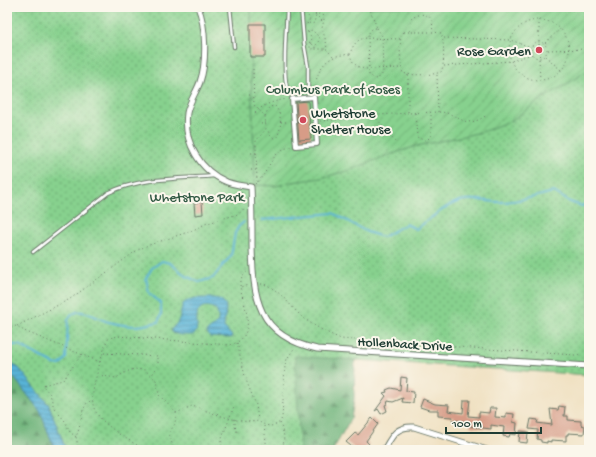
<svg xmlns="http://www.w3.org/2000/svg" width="596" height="457" font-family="'Gochi Hand',sans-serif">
  <defs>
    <pattern id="forest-firs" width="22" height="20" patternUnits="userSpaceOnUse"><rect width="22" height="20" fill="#6db379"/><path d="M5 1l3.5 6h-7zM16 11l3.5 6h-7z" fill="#599364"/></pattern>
    <pattern id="park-dots" width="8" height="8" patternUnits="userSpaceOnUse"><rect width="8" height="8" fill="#87d18e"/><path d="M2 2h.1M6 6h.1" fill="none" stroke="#6eab75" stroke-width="1.8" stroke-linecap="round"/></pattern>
    <pattern id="garden-furrows" width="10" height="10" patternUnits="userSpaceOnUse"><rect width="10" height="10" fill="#87d18e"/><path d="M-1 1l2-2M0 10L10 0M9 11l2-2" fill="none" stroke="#6eab75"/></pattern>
    <pattern id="water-rules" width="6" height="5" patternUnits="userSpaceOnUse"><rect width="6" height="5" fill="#59b3d7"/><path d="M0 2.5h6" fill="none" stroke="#4993af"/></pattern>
  </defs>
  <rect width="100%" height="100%" fill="#fbf7ec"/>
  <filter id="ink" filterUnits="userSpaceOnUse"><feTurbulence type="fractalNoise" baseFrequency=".025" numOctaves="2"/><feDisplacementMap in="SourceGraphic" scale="8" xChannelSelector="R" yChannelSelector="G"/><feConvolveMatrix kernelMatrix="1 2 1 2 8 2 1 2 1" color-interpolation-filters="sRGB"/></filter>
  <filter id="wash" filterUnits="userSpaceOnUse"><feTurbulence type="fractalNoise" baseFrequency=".012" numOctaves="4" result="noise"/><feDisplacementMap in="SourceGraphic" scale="16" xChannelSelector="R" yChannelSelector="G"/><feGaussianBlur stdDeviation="0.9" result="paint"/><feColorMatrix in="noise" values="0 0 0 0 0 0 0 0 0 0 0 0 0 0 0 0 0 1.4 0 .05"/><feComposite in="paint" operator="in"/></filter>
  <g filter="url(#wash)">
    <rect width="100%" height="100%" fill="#f0e1c2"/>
    <!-- forest -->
    <path fill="url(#forest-firs)" stroke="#467856" d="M288,351L300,354L355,360L354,400L351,418L333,450H290Z
      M7,372L12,375L40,411L55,450H7Z"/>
    <!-- park -->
    <path fill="url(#park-dots)" stroke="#538761" d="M7,7H589V375L295,356L300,450H66L49,405L19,368L7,361Z"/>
    <!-- garden -->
    <path fill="url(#garden-furrows)" stroke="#538761" d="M251,7H589V69L569,83L543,98L512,120L482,132L417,146L386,156L350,170L321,178L292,182L276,186L255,185L251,68Z"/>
    <!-- water -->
    <path fill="url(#water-rules)" stroke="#3c7886" d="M196,298C205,299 225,294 226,308C226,314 224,321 224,327L232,336L231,338L210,337L207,333V331C217,323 221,323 216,310C209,304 198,305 197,316C196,323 199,328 194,335H181L173,333L171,330C174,326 178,323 179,319C183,307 179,301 196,298Z
      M7,361L19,368L49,405L66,450H55L40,411L12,375L7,372Z"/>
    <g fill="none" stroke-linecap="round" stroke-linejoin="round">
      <!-- stream -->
      <path stroke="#59b3d7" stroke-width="2" d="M262,220L333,213L367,232L383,237L406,224L416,229C430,219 444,206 460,201C473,197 487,202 500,202C519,202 536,196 554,192L570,202L582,206L589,201
        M7,359L9,349L13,345H19L54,364L60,365L66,358L68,320C78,302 94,318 109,322C117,324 128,326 136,326C143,326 151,323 158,322L161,315V303L149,293L146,278L152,268L162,261L170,263L186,276L199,282L213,278L223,265L231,256L235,233L239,226L244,222"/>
    </g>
    <g id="blocks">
      <!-- building -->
      <path fill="#d79c87" d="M250,24H265V57H250Z
        M308,101L311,139L299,140L296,102Z
        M202,202L203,214L195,215L194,203Z
        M401,377L407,378L406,391L414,392L413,403L402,402L403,398L393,402L388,401L387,404L385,405L387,411L381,414L378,409L375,411L386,396L383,393L387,392L386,390L391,388L400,390Z
        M423,399L435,404L449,405L448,411L463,413L464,400H470L468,416L479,417V412L489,413L490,408H496L495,417L506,418V413L514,414L513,422L517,423L516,435L510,434L509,437L503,436L504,427L491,425V429L475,427L470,426L471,422L452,420L453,417L438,416V410H429L420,407Z
        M559,406L565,407L564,416H568V420L581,421V425L585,426L584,434L568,433V435H566V441L551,440V442L547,441V443L541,442V440L537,439L538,430L529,429L531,419L538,420L537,423L552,425L550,409L558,410Z
        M372,418L378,424L366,441L369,444L364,450H356L346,442L355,433L358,435Z
        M520,431L528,432L527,443L519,442Z"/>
    </g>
  </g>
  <g filter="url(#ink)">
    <use href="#blocks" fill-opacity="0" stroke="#687666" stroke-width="1"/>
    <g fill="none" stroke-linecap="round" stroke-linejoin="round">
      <defs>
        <path id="service" d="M230,7L234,47
          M287,7C287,20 281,84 289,91C293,94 300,92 304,91L308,87V66L304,43L301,7
          M33,252L108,193C142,177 179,179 216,176"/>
        <path id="pedestrian" d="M314,97L317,144L296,146L292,99Z"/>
        <path id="minor" d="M198,7C206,26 207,62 200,82C196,93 189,102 187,113C183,142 200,171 227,182C235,185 243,186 251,187C252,206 252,225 252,245C253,298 257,336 317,349L589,366
          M384,450C392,436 396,426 414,427L487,450"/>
      </defs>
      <!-- service casing -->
      <use href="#service" stroke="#687666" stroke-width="4.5"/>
      <!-- pedestrian casing -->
      <use href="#pedestrian" stroke="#687666" stroke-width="6"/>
      <!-- minor casing -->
      <use href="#minor" stroke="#687666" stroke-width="7"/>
      <!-- path -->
      <path stroke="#687666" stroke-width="1" stroke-dasharray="1 3" stroke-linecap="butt" d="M313,7L314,13L323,22
        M322,7L324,20L322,28L327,45L326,49L333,56
        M369,7L377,28
        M512,7L589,11
        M306,10L307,8L312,7
        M306,13L310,19L307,24
        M509 50a30 30 0 1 1 60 0a30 30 0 1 1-60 0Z
        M539,20V47L541,49L539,58L540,80
        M309,23L312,24L314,23L316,15L322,13
        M377,28L382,36L383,73L380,77L375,79L369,75V69C358,69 352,64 350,54C353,44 358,38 368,38C368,32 371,28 377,28Z
        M410,31L411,19C417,14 428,11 432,21C433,23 432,28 433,31
        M307,32L312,30L320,38L317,44L315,46
        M308,32L312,38L310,46V49H326
        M404,32H433L441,33C444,40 445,65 441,72C435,75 410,76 403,73C400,66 399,41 402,34Z
        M444,38L510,40L531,47
        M400,39L368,38L369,69L401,68
        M531 50a8 8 0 1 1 16 0a8 8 0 1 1-16 0Z
        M309,42L315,46V49
        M545,43L560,29
        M548,50L589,49
        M545,56L561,70
        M444,66L511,61L532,54
        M253,69L254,105L265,116L266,129L256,141V145L257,183
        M408,75V113L438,112L437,75
        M315,91C315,79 320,64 332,58C337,55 344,55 350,54
        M249,95H253
        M439,112C460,112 462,132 487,115
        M255,113C263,104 275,101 287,99
        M415,113L417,136L418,138L424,140L430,138L431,135V112
        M265,116L269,107L275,106C282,115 282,127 277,137L274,138L271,137L267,129
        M320,116L346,115L350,117L408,113
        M375,116L395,142
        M320,121L346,119L350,117
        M281,122H288
        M261,124L266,123
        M251,153H256
        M251,170H256
        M255,184C270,173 270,150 291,147
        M241,192L245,206
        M261,284C275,284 291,307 302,317C314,326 327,333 341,339L589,356
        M240,286L242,276L247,272
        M17,326L70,299L136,251L146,246L191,231L205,224L238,214L242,211L245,207
        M7,327L17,326L24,331L100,362C97,375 91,391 93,404C95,422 131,442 146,450
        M237,343L246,380L256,405L258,420
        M104,353L158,356V365L152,375
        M100,362L107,340L110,338L118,336L230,345C258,337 245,308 240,287L249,285
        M98,375L116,378L126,372L134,369L145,370L156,380L159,395L176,413L175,424L169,433L173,447L172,450
        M176,413L192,406C208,411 241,425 258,421C266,427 277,429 282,418L285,365L287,359L295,347
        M235,419V426L237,432
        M280,423L284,436L283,450
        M264,426L267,450
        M76,437L70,432L65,421L54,408L50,394L43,386V385L63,380L82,354
        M79,450L76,437L79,429L83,410L87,403L92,400
        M222,450L221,441L234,406"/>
      <!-- service -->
      <use href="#service" stroke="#fff" stroke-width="2.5"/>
      <!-- pedestrian -->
      <use href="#pedestrian" stroke="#fff" stroke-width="4"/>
      <!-- minor -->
      <use href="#minor" stroke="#fff" stroke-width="5"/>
      <!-- path-bridge -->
      <path stroke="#687666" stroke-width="1" stroke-dasharray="1 3" stroke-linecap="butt" d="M539,49H540"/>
    </g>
  </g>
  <!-- markers -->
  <g fill="#d1495b" stroke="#fbf7ec" stroke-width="1.5">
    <circle cx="539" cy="50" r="4"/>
    <circle cx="303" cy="120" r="4"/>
  </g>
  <g text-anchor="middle" stroke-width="4" stroke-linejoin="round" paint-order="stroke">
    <!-- poi labels -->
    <g font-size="14" fill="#1f3d34" stroke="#fbf7ec" text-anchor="end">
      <text x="531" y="55">Rose Garden</text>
      <text x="311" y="117" text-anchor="start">Whetstone<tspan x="311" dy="16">Shelter House</tspan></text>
    </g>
    <!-- park labels -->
    <g font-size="14" fill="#345b46" stroke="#fbf7ec">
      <text x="333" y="93">Columbus Park of Roses</text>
      <text x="197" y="201">Whetstone Park</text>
    </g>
    <!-- street labels -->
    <g font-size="14" fill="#1f3d34" stroke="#fbf7ec">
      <text transform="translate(405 343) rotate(3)" y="5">Hollenback Drive</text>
    </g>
  </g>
  <!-- margin -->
  <rect width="596" height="457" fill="none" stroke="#fbf7ec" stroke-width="24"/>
  <!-- scale -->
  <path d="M446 427v6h95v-6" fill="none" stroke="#1f3d34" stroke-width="2"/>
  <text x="452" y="427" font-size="12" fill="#1f3d34" stroke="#fbf7ec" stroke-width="3" paint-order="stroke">100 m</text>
</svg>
